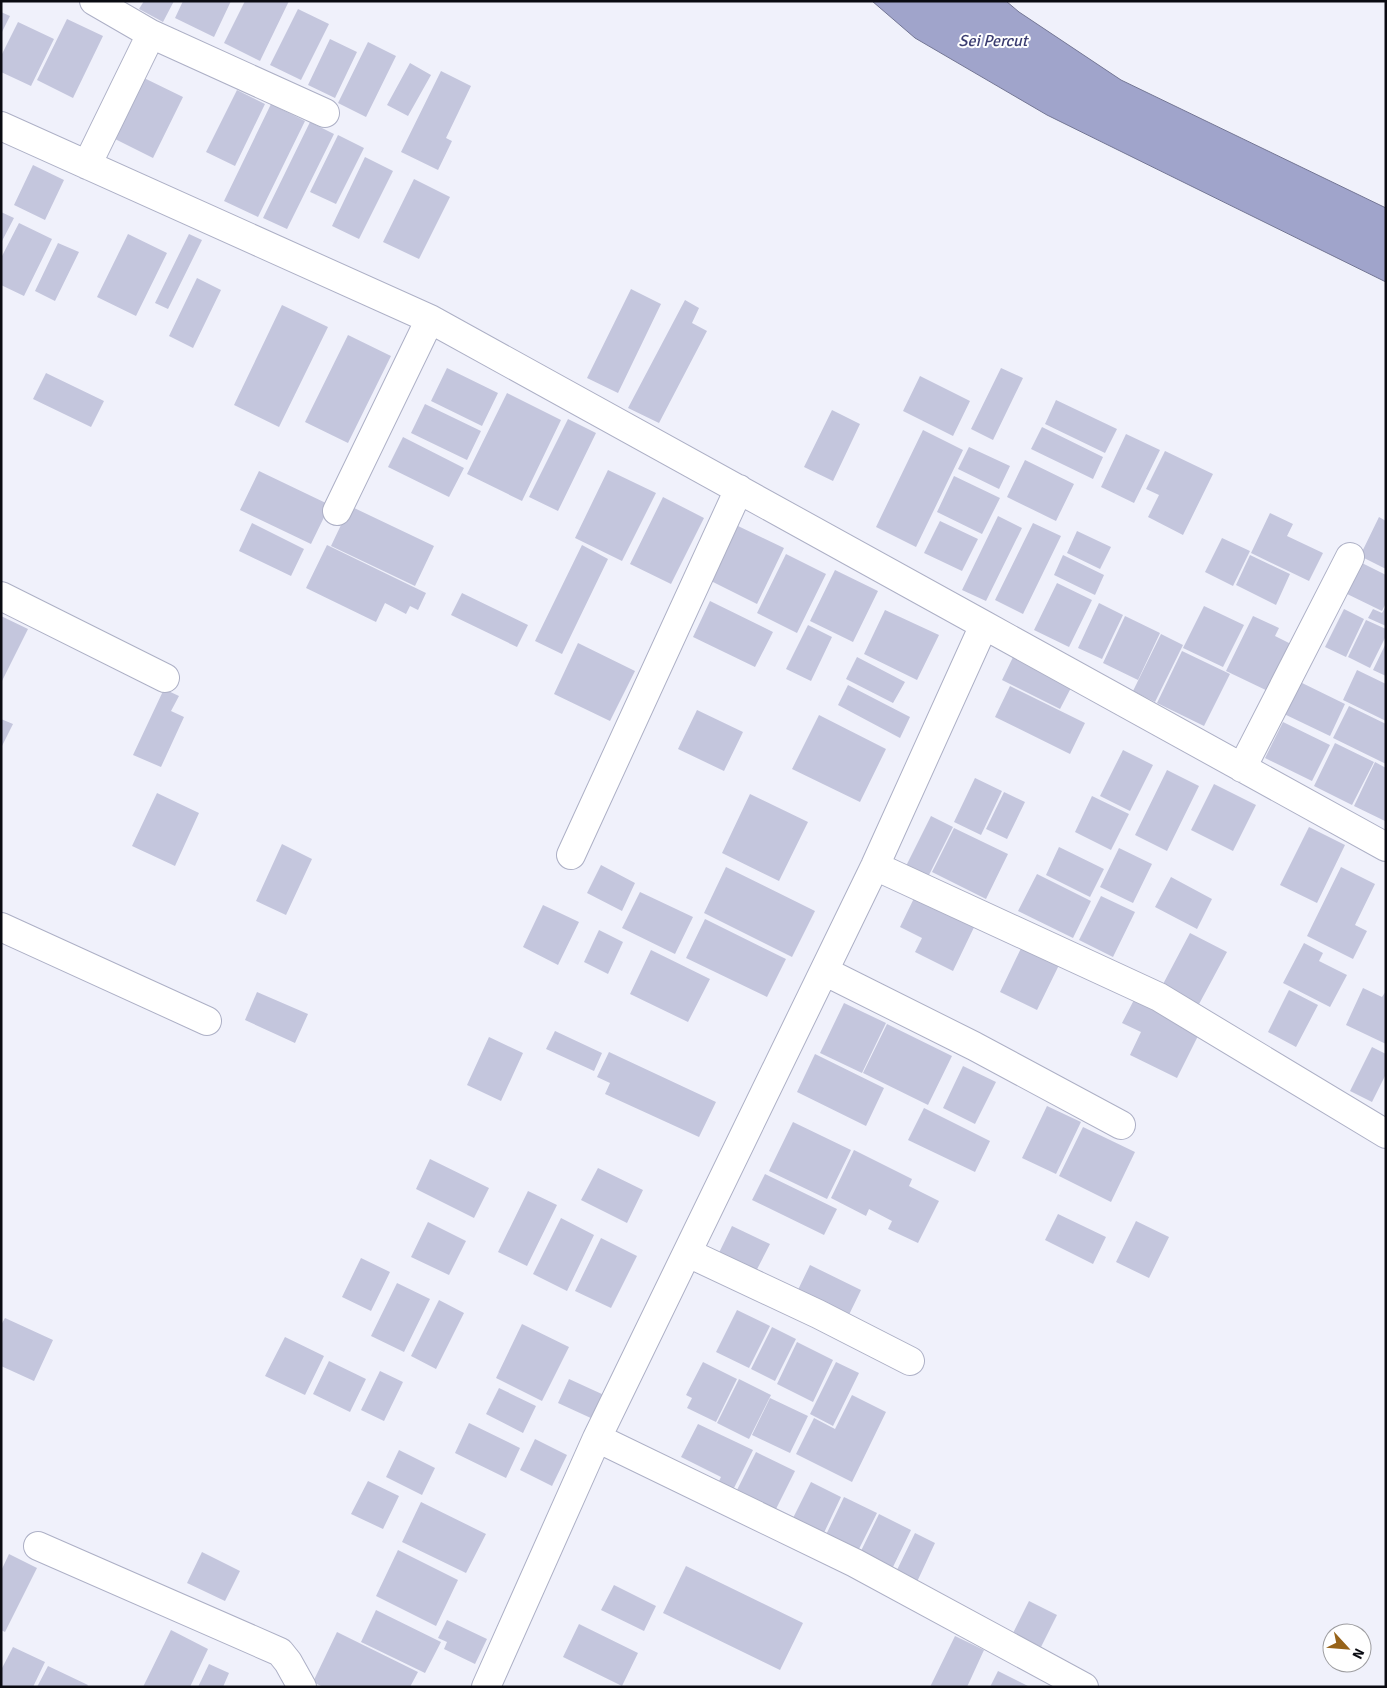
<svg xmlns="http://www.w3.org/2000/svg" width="1387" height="1688" font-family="Signika,sans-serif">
  <rect width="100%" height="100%" fill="#f0f1fb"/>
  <!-- water -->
  <path fill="#a0a4cb" stroke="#737694" d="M872,1H1006L1019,12L1121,80L1386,208V282L1047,115L915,38Z"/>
  <!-- building -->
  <path fill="#c4c6dd" d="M144,1H174L163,22L139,9Z
    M183,1H231L214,37L175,18Z
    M245,1H289L260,61L224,43Z
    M298,9L329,24L301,80L270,65Z
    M1,12L10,16L1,34Z
    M67,19L103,36L73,98L37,80Z
    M18,22L54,39L31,86L1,72V56Z
    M330,39L357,52L335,98L308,85Z
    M368,42L396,56L366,117L338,103Z
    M410,63L431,75L408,116L387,105Z
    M441,71L471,86L446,138L452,141L438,170L401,152Z
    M142,77L183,97L153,158L113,138Z
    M237,90L265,104L235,166L206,152Z
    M271,104L305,121L258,217L224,201Z
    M310,122L334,134L287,229L263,218Z
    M338,135L364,148L336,204L310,192Z
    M365,157L393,171L359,239L332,226Z
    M33,165L64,180L45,220L14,205Z
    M414,179L450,197L419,259L383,242Z
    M1,212L14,218L1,243Z
    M19,223L52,239L24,296L1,285V258Z
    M128,234L167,253L136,316L97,297Z
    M189,234L202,240L168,309L155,303Z
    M58,243L79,252L55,301L35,291Z
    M197,278L221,290L193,348L169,336Z
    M631,289L661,304L618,393L587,378Z
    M685,300L699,308L692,323L707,331L659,423L628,408Z
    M282,305L328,327L279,427L234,405Z
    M348,335L391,356L348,443L305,422Z
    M447,368L498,393L482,426L431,401Z
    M1001,368L1023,378L993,440L971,429Z
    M46,373L104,401L91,427L33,399Z
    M920,376L970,401L953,436L903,411Z
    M507,393L561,420L522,501L467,474Z
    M1056,400L1117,429L1105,453L1045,424Z
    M425,404L481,431L467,460L411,433Z
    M832,410L860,424L833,481L804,467Z
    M568,419L596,433L558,511L529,497Z
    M1042,427L1103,457L1093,479L1031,449Z
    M923,430L963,450L916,547L876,527Z
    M1126,434L1160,450L1134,503L1101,487Z
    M403,437L464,468L449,497L388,467Z
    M969,447L1010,466L999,489L958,469Z
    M1165,451L1213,474L1183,535L1148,517L1159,495L1146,489Z
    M1025,460L1074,484L1056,521L1007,497Z
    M608,470L656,493L622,561L575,538Z
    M259,471L330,505L311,544L240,510Z
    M954,476L1000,498L982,534L937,512Z
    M663,497L704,518L671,584L630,564Z
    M350,506L434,546L415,586L331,546Z
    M1270,513L1293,524L1287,536L1323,553L1309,581L1251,553Z
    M998,516L1022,528L986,601L962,590Z
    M1379,517L1386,521V569L1360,556Z
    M940,521L978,539L962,571L924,553Z
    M252,523L304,549L291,576L239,551Z
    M1033,523L1061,536L1023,614L995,600Z
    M738,526L784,548L757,604L711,581Z
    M1077,531L1111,547L1100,569L1067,553Z
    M1222,538L1250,551L1233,586L1205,572Z
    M327,545L426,593L418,610L410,606L406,614L385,603L376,622L306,588Z
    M582,545L608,559L562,654L535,641Z
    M786,554L826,574L797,633L757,613Z
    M1063,555L1104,575L1095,595L1054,575Z
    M1250,555L1290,574L1276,605L1236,585Z
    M1358,561L1386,575V603L1382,611L1343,592Z
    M835,570L878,591L853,642L810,621Z
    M1057,583L1092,600L1069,647L1034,630Z
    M462,593L528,625L517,647L451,615Z
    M710,601L773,632L755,667L693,637Z
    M1099,603L1123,615L1102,659L1078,648Z
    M1204,606L1244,625L1223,667L1183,648Z
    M1386,606V626L1368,618L1373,609L1382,613Z
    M1344,609L1364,619L1346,657L1325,647Z
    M885,610L939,635L917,680L864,654Z
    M1,616L28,629L1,683Z
    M1125,616L1160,633L1138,680L1103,663Z
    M1253,616L1279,628L1275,636L1297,647L1274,694L1226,671Z
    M1366,620L1386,629V636L1370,668L1348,657Z
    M808,625L832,637L811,681L786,669Z
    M1161,634L1183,645L1155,702L1133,691Z
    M578,643L635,671L610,721L554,694Z
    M1386,643V676L1373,670Z
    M1182,651L1230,674L1204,726L1157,703Z
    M1014,655L1073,684L1060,709L1002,680Z
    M857,657L905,682L893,703L846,679Z
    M1357,670L1386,684V721L1343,700Z
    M1298,681L1345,704L1330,736L1282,713Z
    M848,685L910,717L900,738L838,705Z
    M1010,686L1085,723L1070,754L995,717Z
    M164,689L179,696L171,711L184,717L161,767L133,755Z
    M1349,706L1386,724V764L1333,738Z
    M697,710L743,732L724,771L678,749Z
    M819,715L886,749L860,802L792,769Z
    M1,719L13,724L1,748Z
    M1283,722L1330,745L1312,781L1265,758Z
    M1335,743L1374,762L1352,805L1314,786Z
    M1123,750L1153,765L1130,811L1100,796Z
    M1375,762L1386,768L1385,821L1354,806Z
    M1167,770L1199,786L1167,851L1135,835Z
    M975,778L1002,791L981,835L954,822Z
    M1214,784L1256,805L1233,851L1191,830Z
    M1004,792L1025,802L1007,839L986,829Z
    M157,793L199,813L175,866L132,846Z
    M750,794L808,822L779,881L722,853Z
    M1092,796L1129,814L1111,850L1075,832Z
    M931,816L953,827L928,877L906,866Z
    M1309,827L1345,845L1317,903L1280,885Z
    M954,828L1008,854L986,899L932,872Z
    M282,844L312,859L286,915L256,901Z
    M1059,847L1104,869L1090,897L1046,875Z
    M1119,848L1152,864L1133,903L1100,887Z
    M601,865L635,883L622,911L587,893Z
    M726,867L815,911L792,957L704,913Z
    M1341,867L1375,884L1355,925L1367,931L1353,959L1307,936Z
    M1037,874L1091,901L1073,938L1018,911Z
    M1171,877L1212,899L1197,929L1155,907Z
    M918,890L978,919L953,971L915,952L922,938L900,927Z
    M640,892L693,917L675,954L622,928Z
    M1101,896L1135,912L1113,957L1079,940Z
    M543,905L579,922L558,965L523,947Z
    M705,919L786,959L767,997L686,958Z
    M599,930L623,942L608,974L584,962Z
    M1190,933L1227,952L1198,1006L1162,986Z
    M1025,940L1062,959L1037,1010L1000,992Z
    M1304,943L1323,953L1319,961L1347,975L1330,1007L1283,983Z
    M651,950L710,979L688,1022L630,994Z
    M1363,988L1382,997L1386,991V1044L1346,1025Z
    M1289,990L1318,1005L1296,1047L1268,1032Z
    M257,992L308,1014L295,1043L245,1020Z
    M1135,998L1201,1030L1177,1078L1130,1055L1141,1032L1122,1023Z
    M844,1003L886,1023L862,1073L820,1053Z
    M887,1024L952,1056L928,1105L863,1073Z
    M555,1031L602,1053L594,1071L546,1049Z
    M489,1037L523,1053L501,1101L467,1085Z
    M1372,1047L1386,1054V1074L1372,1102L1350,1091Z
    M609,1052L716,1102L699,1137L605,1094L610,1083L597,1077Z
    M815,1054L884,1088L866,1126L797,1092Z
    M963,1066L996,1082L975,1124L943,1108Z
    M1047,1106L1081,1122L1056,1174L1022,1158Z
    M924,1108L990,1141L975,1172L908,1140Z
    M793,1122L851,1150L827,1199L769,1171Z
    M1083,1127L1135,1152L1111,1202L1059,1176Z
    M854,1150L912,1179L909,1186L939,1201L918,1243L888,1229L892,1221L869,1209L866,1216L831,1198Z
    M430,1159L489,1188L474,1218L416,1189Z
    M598,1168L643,1190L627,1223L581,1200Z
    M765,1174L837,1209L824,1235L752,1200Z
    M528,1191L557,1205L527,1266L498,1252Z
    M1058,1214L1106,1237L1093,1264L1045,1240Z
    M561,1218L594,1235L567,1291L533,1274Z
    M1136,1221L1169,1237L1149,1278L1116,1262Z
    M428,1222L466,1241L449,1275L411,1257Z
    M732,1226L770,1244L752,1279L715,1261Z
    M601,1238L637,1256L611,1308L575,1291Z
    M361,1258L390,1272L371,1311L342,1297Z
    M810,1265L861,1290L845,1323L794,1298Z
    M397,1283L430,1299L404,1352L371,1336Z
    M439,1300L464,1313L436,1369L411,1356Z
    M737,1310L770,1326L749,1368L716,1352Z
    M5,1318L53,1340L34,1381L1,1366V1325Z
    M522,1324L569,1347L542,1401L496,1378Z
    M772,1327L796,1339L775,1381L751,1369Z
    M285,1337L324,1356L305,1395L265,1376Z
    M797,1342L833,1360L813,1402L777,1384Z
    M329,1361L366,1379L350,1412L313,1394Z
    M703,1362L737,1379L716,1422L687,1408L692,1398L686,1395Z
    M836,1362L859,1373L833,1426L810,1414Z
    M380,1371L403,1382L384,1421L361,1410Z
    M569,1379L604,1395L593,1419L558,1403Z
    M739,1379L771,1395L749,1439L717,1423Z
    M499,1388L536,1406L523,1433L486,1414Z
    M852,1395L886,1412L852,1482L796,1454L814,1418L835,1429Z
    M770,1398L808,1416L790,1453L752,1435Z
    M469,1423L520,1448L506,1478L455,1453Z
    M698,1424L753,1450L733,1490L718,1483L721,1477L681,1457Z
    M535,1439L567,1455L552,1486L520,1470Z
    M399,1450L435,1468L422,1495L386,1477Z
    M756,1452L795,1471L775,1511L736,1492Z
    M368,1481L399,1496L383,1529L351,1514Z
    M811,1482L841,1497L822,1537L791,1522Z
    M844,1497L877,1513L856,1555L824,1539Z
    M421,1502L486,1534L466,1573L402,1542Z
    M879,1514L911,1530L891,1571L859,1555Z
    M915,1533L935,1543L916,1584L895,1574Z
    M398,1550L458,1580L436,1626L376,1596Z
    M202,1552L240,1571L225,1601L187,1583Z
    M9,1554L37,1568L5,1632L1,1630V1571Z
    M686,1566L803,1623L780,1670L663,1613Z
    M614,1585L656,1606L644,1631L601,1610Z
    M1029,1601L1057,1615L1041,1647L1013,1633Z
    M376,1610L441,1642L425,1673L361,1642Z
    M447,1620L487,1639L475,1664L444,1649L447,1642L438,1638Z
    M579,1624L638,1653L622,1686L563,1657Z
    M171,1630L208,1649L190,1687H143Z
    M337,1632L418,1672L410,1687H323L313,1682Z
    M955,1636L984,1650L967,1687H930Z
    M13,1647L45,1662L33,1687H1V1670Z
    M209,1664L229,1673L223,1687H198Z
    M48,1666L88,1685L87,1687H37Z
    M998,1671L1030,1687H990Z"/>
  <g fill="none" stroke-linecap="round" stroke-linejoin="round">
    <defs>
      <path id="minor" d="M94,1L151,34
        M1,126L430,319L984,625L875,866L597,1438L486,1687
        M87,165L151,34L325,113
        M337,511L430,319
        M1,596L165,678
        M984,625L1386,847
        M1242,768L1350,557
        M571,855L739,489
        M875,866L1159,997L1386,1134
        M1,927L207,1021
        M824,971L974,1046L1121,1125
        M688,1253L818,1314L910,1361
        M597,1438L855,1563L1084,1687
        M38,1546L280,1652L288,1662L302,1687"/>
    </defs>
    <!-- minor casing -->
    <use href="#minor" stroke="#adb0c6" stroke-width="30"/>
    <!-- minor -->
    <use href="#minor" stroke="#fff" stroke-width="28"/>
  </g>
  <g text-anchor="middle" stroke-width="4" stroke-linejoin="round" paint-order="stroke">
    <!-- water labels -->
    <g font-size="16" font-style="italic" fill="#3b3d71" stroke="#fff">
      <text x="993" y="46">Sei Percut</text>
    </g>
  </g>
  <!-- border -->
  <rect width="1387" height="1688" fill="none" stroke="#0a0b12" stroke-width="5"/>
  <!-- north arrow -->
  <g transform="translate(1347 1648) rotate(116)"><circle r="24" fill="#ffffff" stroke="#9d9da0"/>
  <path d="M0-4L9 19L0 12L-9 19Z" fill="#976319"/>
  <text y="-8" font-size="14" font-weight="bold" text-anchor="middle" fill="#0a0b12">N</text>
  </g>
</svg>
